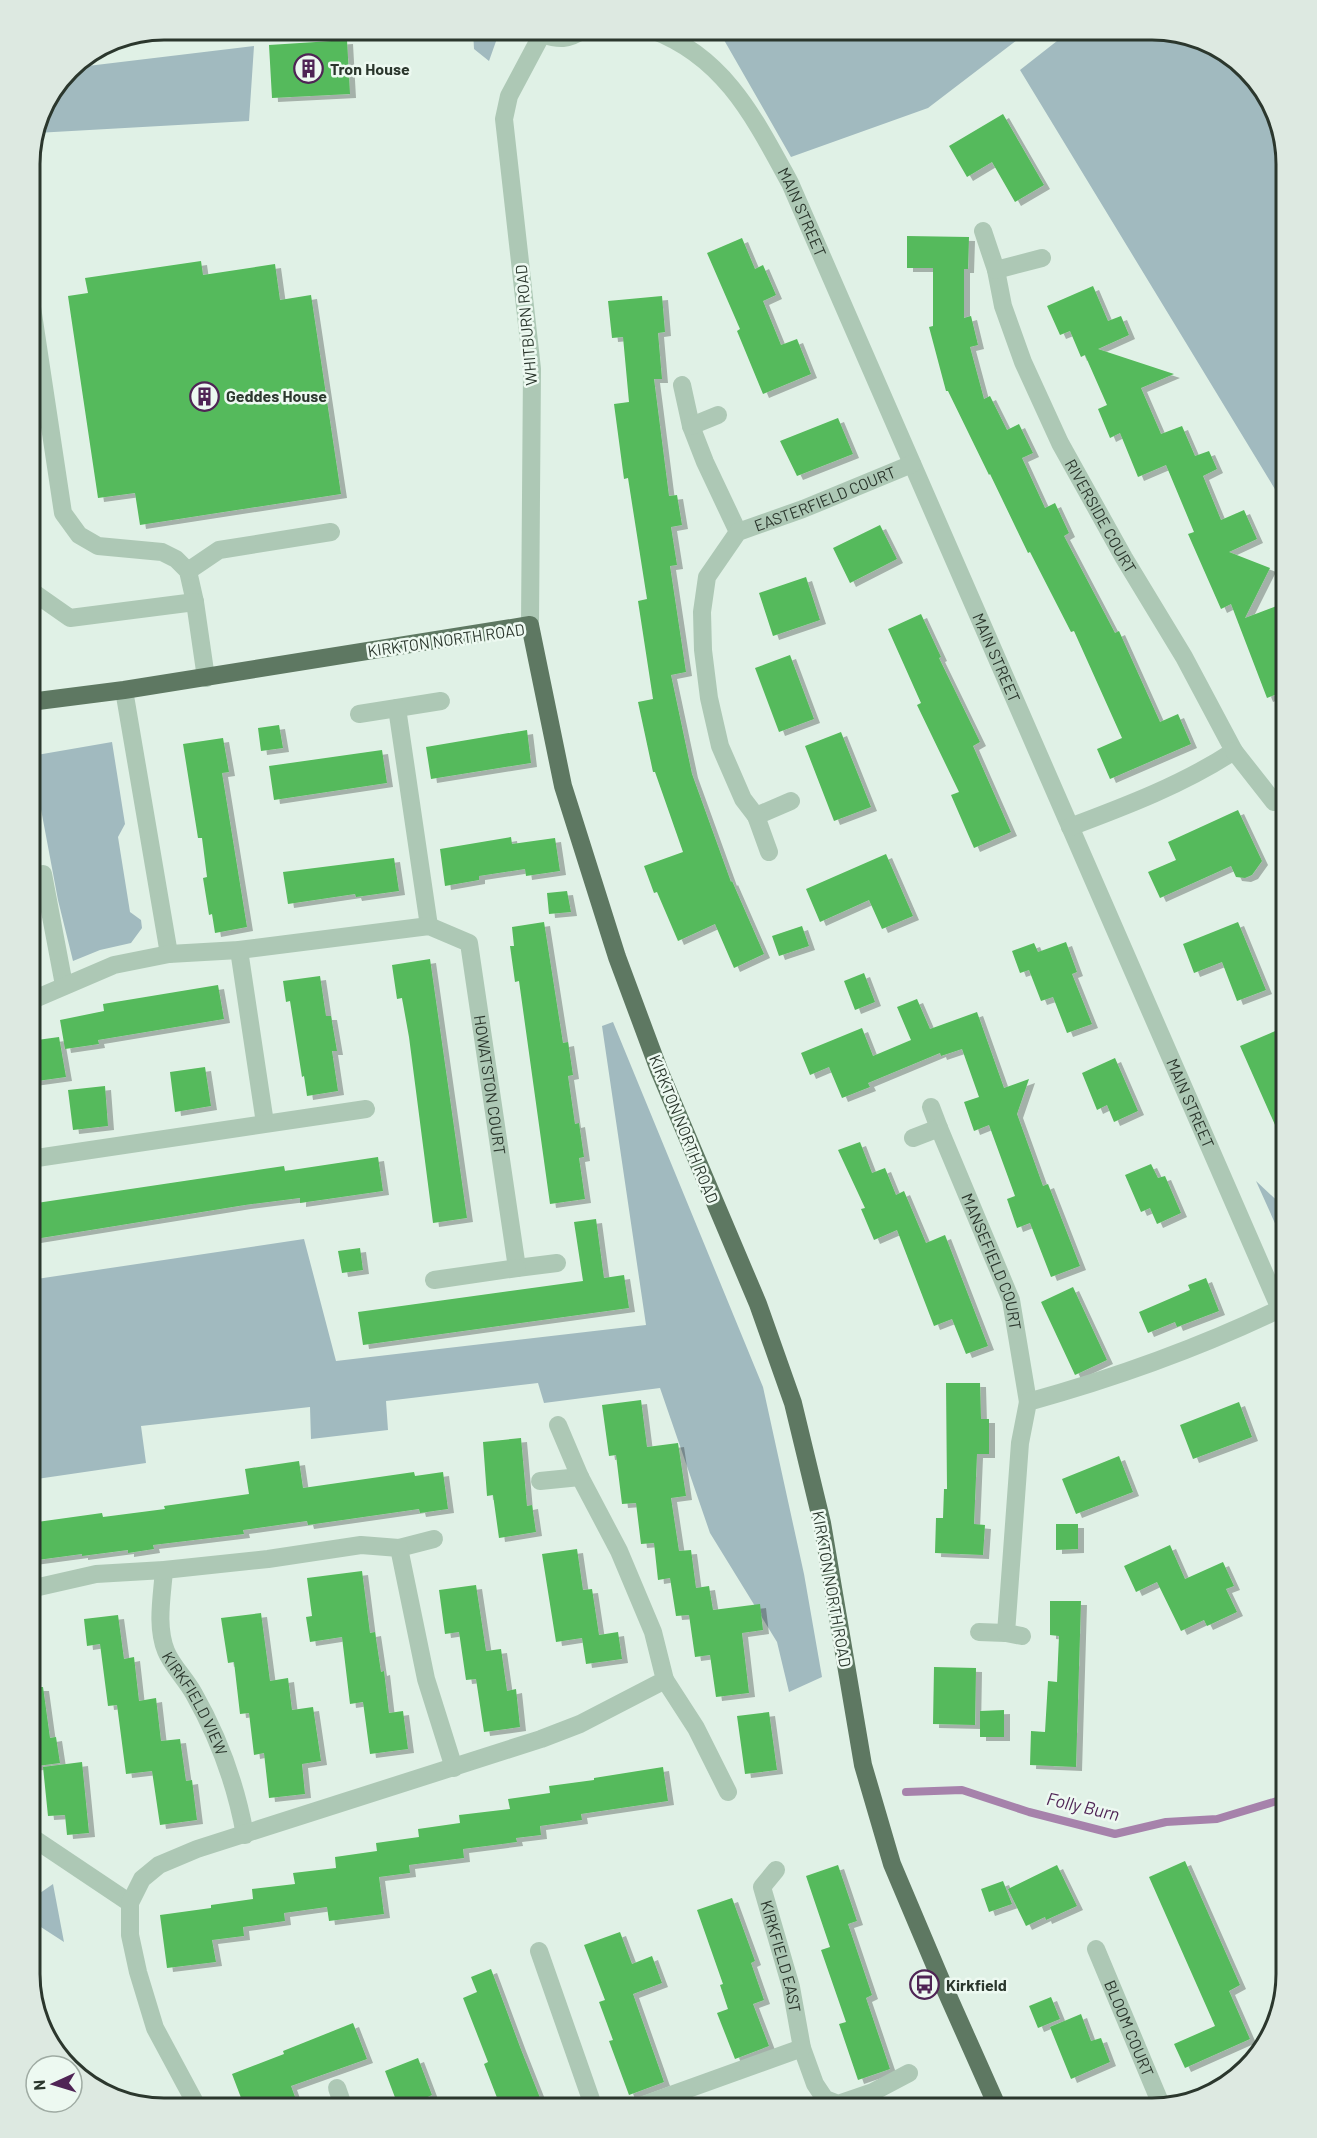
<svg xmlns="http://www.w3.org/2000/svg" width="1317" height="2138" font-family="Barlow,sans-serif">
  <defs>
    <filter id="shadow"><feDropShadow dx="6" dy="4" stdDeviation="0" flood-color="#0004"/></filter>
  </defs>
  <rect width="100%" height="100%" fill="#e0f1e6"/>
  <!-- green -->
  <path fill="#a1babf" d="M473,30H500L489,61L474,49Z
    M725,30H1030L928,108L791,157L724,40Z
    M1071,30H1162L1228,53L1273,104L1287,164V509L1020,70Z
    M254,46L249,121L36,133L44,105L71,68Z
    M112,742L125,824L118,837L130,912L141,920L142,928L131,943L100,950L73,961L58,900L31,756Z
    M613,1022L763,1387L804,1574L822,1677L789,1692L777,1642L710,1533L660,1388L544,1403L538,1383L386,1401L388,1430L311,1439L310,1407L141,1426L146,1463L30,1480V1280L304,1239L336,1361L646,1325L602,1026Z
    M1256,1181L1287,1210V1250Z
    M53,1884L64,1942L30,1920V1900Z"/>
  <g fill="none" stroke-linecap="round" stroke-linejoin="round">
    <!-- stream -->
    <path stroke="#a682ab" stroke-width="8" d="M906,1792L962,1790L1029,1812L1115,1834L1166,1822L1217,1819L1287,1798"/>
  </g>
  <!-- building -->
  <path fill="#55ba5b" filter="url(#shadow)" d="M347,40L350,94L272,98L269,45Z
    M1003,114L1044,185L1015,202L992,162L967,177L949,146Z
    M907,236L969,237L968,269H964V318L971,316L978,345L970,347L984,399L990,396L1007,430L1019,424L1033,453L1022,458L1045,508L1055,503L1069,533L1064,536L1115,633L1119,631L1160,722L1178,714L1191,744L1110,779L1097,749L1122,738L1074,631L1071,632L1030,552L1028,553L990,474L989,475L948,391H946L929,327L933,326V268H907Z
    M742,238L755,269L763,265L776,295L763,301L781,345L797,339L811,374L763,394L737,331L740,329L707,253Z
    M201,261L203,275L275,264L280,300L311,295L341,494L140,525L135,493L98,498L68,296L88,293L85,278Z
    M1093,286L1108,321L1121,316L1129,335L1098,349L1174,374L1141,388L1161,434L1182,426L1195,456L1209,451L1217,469L1203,476L1221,520L1244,510L1257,539L1229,552L1270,568L1245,618L1287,602V690L1267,698L1231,604L1221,609L1188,534L1194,532L1166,465L1138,477L1120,433L1110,438L1098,409L1107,405L1085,355L1081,357L1070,331L1060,335L1047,306Z
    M662,296L665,332L658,333L662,379H654L669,496L677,495L682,525L671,527L677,565L670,566L686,672L671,675L692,774L731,882L732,881L764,954L734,968L715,924L678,941L657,892L654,893L644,866L683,852L655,772H653L638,702L653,699L638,601L647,599L628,478L624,479L614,404L629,402L623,337L612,338L608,301Z
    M838,418L853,454L797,476L780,441Z
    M880,525L897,559L850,583L833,548Z
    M806,577L820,620L773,636L759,593Z
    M921,614L941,657L939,658L980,742L973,746L1011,832L974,848L951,795L959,792L917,705L921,703L888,629Z
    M790,655L814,719L779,732L755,668Z
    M279,725L283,748L261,751L258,728Z
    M527,730L531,763L431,779L426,747Z
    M841,732L871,807L834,821L805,746Z
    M223,738L229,772L222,773L247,927L215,933L212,914L209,915L203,878L207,877L202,838H198L183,744Z
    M382,750L387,783L274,800L269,766Z
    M1238,810L1262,861L1252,875L1245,878L1236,877L1231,866L1160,898L1148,872L1176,860L1168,842Z
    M511,837L512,844L555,838L560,871L526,876L525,869L479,876V880L445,886L440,849Z
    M886,854L913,916L882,929L869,900L820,922L806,889Z
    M394,858L399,891L356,897L355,894L288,904L283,872Z
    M567,891L571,912L549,914L547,893Z
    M544,922L563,1043L568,1042L573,1075L568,1076L575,1124L579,1123L584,1157L579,1158L585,1199L550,1204L519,981L515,982L510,946H514L512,927Z
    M1238,922L1266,990L1237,1001L1222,962L1194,973L1183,944Z
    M802,926L809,946L779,956L772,936Z
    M1066,942L1077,972L1072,974L1092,1024L1067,1033L1053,997L1041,1001L1029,970L1020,973L1012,951L1034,943L1038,952Z
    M430,959L467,1218L433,1223L409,1037L402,998L397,999L392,965Z
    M864,973L875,1002L855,1010L844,981Z
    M320,976L326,1016H331L337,1051H332L338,1091L307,1096L304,1076L302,1077L290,1001L286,1002L283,981Z
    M218,985L224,1019L98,1040L99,1044L65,1049L60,1020L104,1011L103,1004Z
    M917,999L930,1029L977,1012L1004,1088L1029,1079L1017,1114L1043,1186L1048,1184L1080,1266L1051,1277L1030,1223L1017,1228L1007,1199L1015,1196L989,1125L974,1131L964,1102L979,1097L962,1049L941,1056L940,1053L868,1083L870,1087L842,1098L829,1067L810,1075L801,1053L862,1028L873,1056L911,1040L897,1007Z
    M1287,1026V1152L1240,1046Z
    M59,1037L66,1077L30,1082V1041Z
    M1115,1058L1138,1111L1114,1122L1107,1105L1097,1110L1082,1073Z
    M205,1067L211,1106L175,1112L170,1072Z
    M105,1086L108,1126L73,1130L68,1090Z
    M860,1142L872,1173L885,1168L896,1195L904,1191L926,1243L945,1235L988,1346L966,1354L952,1319L934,1326L897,1230L874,1240L861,1209L865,1208L838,1150Z
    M378,1157L383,1191L300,1203V1198L245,1205L35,1239L33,1228L30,1229V1204L284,1166L285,1171Z
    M1151,1164L1158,1178L1165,1176L1181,1213L1157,1224L1150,1208L1141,1212L1125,1175Z
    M596,1219L604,1278L624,1275L629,1308L363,1345L358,1312L583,1281L574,1222Z
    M360,1248L363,1270L342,1273L338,1251Z
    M1206,1278L1219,1311L1177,1327L1175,1322L1148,1333L1139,1312L1190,1290L1188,1285Z
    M1073,1287L1107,1360L1075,1375L1041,1302Z
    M946,1383H980L981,1419H989V1454H977L974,1524L985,1525L983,1555L935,1553L936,1518H943L944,1489H947Z
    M641,1400L647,1447L678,1443L686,1496L671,1498L679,1551L691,1550L696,1588L709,1586L713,1610L760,1604L763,1630L742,1633L749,1693L716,1697L710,1655L695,1657L689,1615L676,1616L670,1578L658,1580L654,1543L641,1544L636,1503L622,1504L616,1455L609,1456L602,1405Z
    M1239,1402L1252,1437L1193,1459L1180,1425Z
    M521,1438L527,1506L532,1505L536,1532L499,1538L493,1495L487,1496L483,1442Z
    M1119,1456L1133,1492L1076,1514L1062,1479Z
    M299,1461L303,1488L414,1472L415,1476L443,1472L448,1509L420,1513L419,1509L308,1525L307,1521L243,1530L244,1534L153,1545L154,1549L128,1553V1550L82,1556V1554L30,1561V1523L102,1513L103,1517L165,1509L164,1506L249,1494L245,1469Z
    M1056,1524H1078V1549L1056,1550Z
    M1170,1545L1185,1579L1223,1562L1234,1586L1226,1589L1237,1612L1207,1626L1204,1620L1181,1631L1157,1582L1136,1592L1124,1566Z
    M577,1549L583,1590L592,1589L599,1635L618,1632L622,1659L586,1664L582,1638L556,1642L542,1554Z
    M362,1571L370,1633L375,1632L381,1672L384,1671L389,1713L403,1711L408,1749L370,1754L363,1702L350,1704L342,1637L310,1642L306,1617L312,1616L307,1578Z
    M476,1585L486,1651L501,1649L507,1691L516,1689L520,1727L484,1732L476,1679L466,1680L459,1632L445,1634L439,1590Z
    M1050,1601H1081L1076,1767L1030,1765L1031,1731L1045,1732L1048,1681L1057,1682L1059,1636L1050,1635Z
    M261,1613L270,1681L288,1678L292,1710L313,1707L321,1761L302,1764L305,1794L269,1798L264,1753L254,1755L249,1713L240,1714L234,1662L228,1663L221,1618Z
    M118,1615L124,1659L134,1657L139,1701L156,1698L161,1741L180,1739L186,1781L192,1780L197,1820L160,1825L152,1771L126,1774L117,1705L108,1706L100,1644L87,1646L84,1619Z
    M934,1667L976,1668L975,1725L933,1724Z
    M30,1687H43L50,1738L56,1737L60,1763L30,1767Z
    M1004,1710V1737H980V1711Z
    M769,1712L777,1770L745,1774L737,1716Z
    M82,1762L89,1833L67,1835L65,1815L48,1816L43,1767Z
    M663,1767L668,1801L581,1814L582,1820L540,1826L541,1835L516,1838L517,1842L463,1849L464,1858L409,1865L410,1873L379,1877L384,1914L329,1921L327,1907L284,1913L285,1921L243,1927L244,1936L212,1940L216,1962L167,1968L160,1915L211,1908V1905L253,1899L252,1889L295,1884L293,1873L336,1868L335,1857L377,1851L376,1843L419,1837L418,1829L460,1823L459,1815L510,1809L508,1799L550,1793L549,1786L594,1780V1778Z
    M1185,1861L1240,1985L1229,1991L1250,2039L1185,2068L1174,2044L1215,2026L1149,1877Z
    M838,1865L857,1921L848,1924L872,1995L866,1998L890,2069L858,2080L839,2024L846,2022L821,1950L830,1947L806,1876Z
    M1057,1865L1077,1906L1046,1920L1045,1917L1026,1926L1008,1889Z
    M1003,1881L1012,1904L989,1912L981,1889Z
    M732,1898L755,1961L751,1963L764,2000L753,2004L769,2046L735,2059L717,2013L728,2009L720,1985L723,1984L697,1910Z
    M620,1932L632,1964L652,1956L662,1983L633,1994L664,2082L629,2095L609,2041L613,2040L599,2002L605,2000L584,1945Z
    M491,1969L520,2047L544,2108H501L484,2064L488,2062L463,1998L477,1992L471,1977Z
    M1051,1997L1060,2019L1038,2028L1029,2006Z
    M1081,2014L1091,2041L1101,2038L1110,2062L1071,2079L1050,2027Z
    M353,2023L367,2059L291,2086L299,2108H259L255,2099L243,2103L232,2074L284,2054L283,2051Z
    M418,2058L432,2095L423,2099L427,2108H399L385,2071Z"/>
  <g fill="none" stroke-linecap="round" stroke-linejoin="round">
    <!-- minor -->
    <g stroke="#adc8b5" stroke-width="18">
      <path d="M540,30L542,34C559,40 568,40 583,30"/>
      <path id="s1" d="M652,30C725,57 755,119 790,183L1287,1325"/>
      <path id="s2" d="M983,231L996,270L1003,306L1023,362L1060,443L1124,558L1184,657L1234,751C1184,784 1126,806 1070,827"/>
      <path d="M996,270L1042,258"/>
      <path d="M30,294L63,513L79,535L98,546L162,552L176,559L188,571L195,602L206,678"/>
      <path d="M682,385L691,426L705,462L738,532"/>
      <path d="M691,426L718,415"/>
      <path d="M188,571L219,550L331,532"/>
      <path d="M30,590L70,618L195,602"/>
      <path d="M530,625L532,369L504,119L509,96L542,34"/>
      <path d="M124,690L169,954"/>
      <path d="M397,708L441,701"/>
      <path d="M359,714L397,708L429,926"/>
      <path d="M1234,751L1274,802"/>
      <path id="s3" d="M791,801L756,816L743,799L720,746L709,698L703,650L702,612L707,577L738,532L803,509L912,464"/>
      <path d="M756,816L769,852"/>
      <path d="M43,874L64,985"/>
      <path d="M239,950L265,1123"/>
      <path id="s4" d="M30,1001L114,965L169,954L239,950L429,926L469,943L517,1268L557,1263"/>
      <path d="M931,1107L939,1128"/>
      <path id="s5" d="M913,1138L939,1128L1011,1300L1028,1402"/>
      <path d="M30,1159L366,1109"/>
      <path d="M434,1280L517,1268"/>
      <path d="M540,1481L580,1477"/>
      <path d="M399,1548L434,1539"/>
      <path id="s6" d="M164,1570C162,1597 156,1626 166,1651C172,1666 186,1679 194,1694C219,1738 236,1785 245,1835"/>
      <path d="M30,1589L96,1574L164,1570L268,1559L361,1545L399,1548L426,1679L454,1768"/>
      <path d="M979,1632L1006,1633"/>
      <path d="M1022,1636L1006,1633L1020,1443L1028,1402C1115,1378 1199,1348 1280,1309"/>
      <path d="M665,1680L696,1728L728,1792"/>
      <path d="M30,1836L130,1903"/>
      <path id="s7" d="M776,1870L762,1887L791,1987L802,2048L815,2084L825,2099L838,2104L873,2092L909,2073"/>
      <path id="s8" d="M1096,1949L1160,2102L1164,2105"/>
      <path d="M539,1951L594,2108"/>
      <path d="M337,2088L344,2108"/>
      <path d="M198,2108L155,2028L138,1972L130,1935V1903L142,1879L159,1865L197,1849L541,1739L580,1724L665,1680L653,1632L619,1551L580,1477L558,1425"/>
      <path d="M635,2108L802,2048"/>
    </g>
    <!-- major -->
    <path stroke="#5e7862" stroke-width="18" d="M30,702L124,690L530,625L563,786L617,957L659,1070L758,1304L793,1403L822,1523L863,1765L892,1864L941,1980L998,2108"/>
  </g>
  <!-- icons -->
  <defs>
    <symbol id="building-ring" viewBox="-11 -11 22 22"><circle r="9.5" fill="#edf9f1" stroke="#4f2455" stroke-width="1.5"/><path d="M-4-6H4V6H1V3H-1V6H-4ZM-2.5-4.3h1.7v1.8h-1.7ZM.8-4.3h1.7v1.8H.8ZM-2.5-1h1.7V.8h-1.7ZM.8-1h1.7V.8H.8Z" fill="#4f2455"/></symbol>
    <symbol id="bus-ring" viewBox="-11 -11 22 22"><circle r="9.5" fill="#edf9f1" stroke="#4f2455" stroke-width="1.5"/><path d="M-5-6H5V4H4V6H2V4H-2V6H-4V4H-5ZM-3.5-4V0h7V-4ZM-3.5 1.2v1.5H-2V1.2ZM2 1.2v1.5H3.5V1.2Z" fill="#4f2455"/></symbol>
  </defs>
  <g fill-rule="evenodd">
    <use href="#building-ring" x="292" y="52" width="33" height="33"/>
    <use href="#building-ring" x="188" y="380" width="33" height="33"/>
    <use href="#bus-ring" x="908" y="1968" width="33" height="33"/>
  </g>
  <g text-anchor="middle" stroke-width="5" stroke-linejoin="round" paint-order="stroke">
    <!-- poi labels -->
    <g font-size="16" font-weight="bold" fill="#2b372d" stroke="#edf9f1" text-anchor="start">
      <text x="330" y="75">Tron House</text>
      <text x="226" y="402">Geddes House</text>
      <text x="946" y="1991">Kirkfield</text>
    </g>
    <!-- street labels -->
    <g font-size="16" fill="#2b372d" stroke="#edf9f1">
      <text dy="6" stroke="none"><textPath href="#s1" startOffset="243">MAIN STREET</textPath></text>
      <text transform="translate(526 325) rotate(-95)" y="6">WHITBURN ROAD</text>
      <text dy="6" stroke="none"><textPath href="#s3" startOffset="436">EASTERFIELD COURT</textPath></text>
      <text dy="6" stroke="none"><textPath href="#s2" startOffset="310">RIVERSIDE COURT</textPath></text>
      <text transform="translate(446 640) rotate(-8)" y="6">KIRKTON NORTH ROAD</text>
      <text dy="6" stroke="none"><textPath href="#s1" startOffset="729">MAIN STREET</textPath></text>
      <text dy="6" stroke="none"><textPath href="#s4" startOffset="596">HOWATSTON COURT</textPath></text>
      <text dy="6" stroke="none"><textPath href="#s1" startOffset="1215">MAIN STREET</textPath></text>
      <text transform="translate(684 1129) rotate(68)" y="6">KIRKTON NORTH ROAD</text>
      <text dy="6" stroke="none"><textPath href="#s5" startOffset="172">MANSEFIELD COURT</textPath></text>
      <text transform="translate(832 1589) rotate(80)" y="6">KIRKTON NORTH ROAD</text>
      <text dy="6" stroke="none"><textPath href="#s6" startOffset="142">KIRKFIELD VIEW</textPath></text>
      <text dy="6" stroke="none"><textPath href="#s7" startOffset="94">KIRKFIELD EAST</textPath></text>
      <text dy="6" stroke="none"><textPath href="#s8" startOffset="86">BLOOM COURT</textPath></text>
    </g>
    <!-- water labels -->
    <g font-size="18" font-style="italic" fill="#4f2455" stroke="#edf9f1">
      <text transform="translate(1083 1807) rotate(13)" y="6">Folly Burn</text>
    </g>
  </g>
  <!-- crop -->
  <path d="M0 0H1317V2138H0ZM164 40H1152A124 124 0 0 1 1276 164V1974A124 124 0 0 1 1152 2098H164A124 124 0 0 1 40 1974V164A124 124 0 0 1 164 40Z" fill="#dde9e1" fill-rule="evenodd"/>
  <path fill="none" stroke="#2b372d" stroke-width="3" d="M164 40H1152A124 124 0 0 1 1276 164V1974A124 124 0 0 1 1152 2098H164A124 124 0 0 1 40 1974V164A124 124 0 0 1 164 40Z"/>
  <!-- north arrow -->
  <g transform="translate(54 2084) rotate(266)"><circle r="28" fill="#edf9f1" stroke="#9faba3" stroke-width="1.5"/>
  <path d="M0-4.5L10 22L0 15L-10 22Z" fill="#4f2455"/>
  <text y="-9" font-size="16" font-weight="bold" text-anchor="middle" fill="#2b372d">N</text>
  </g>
</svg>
